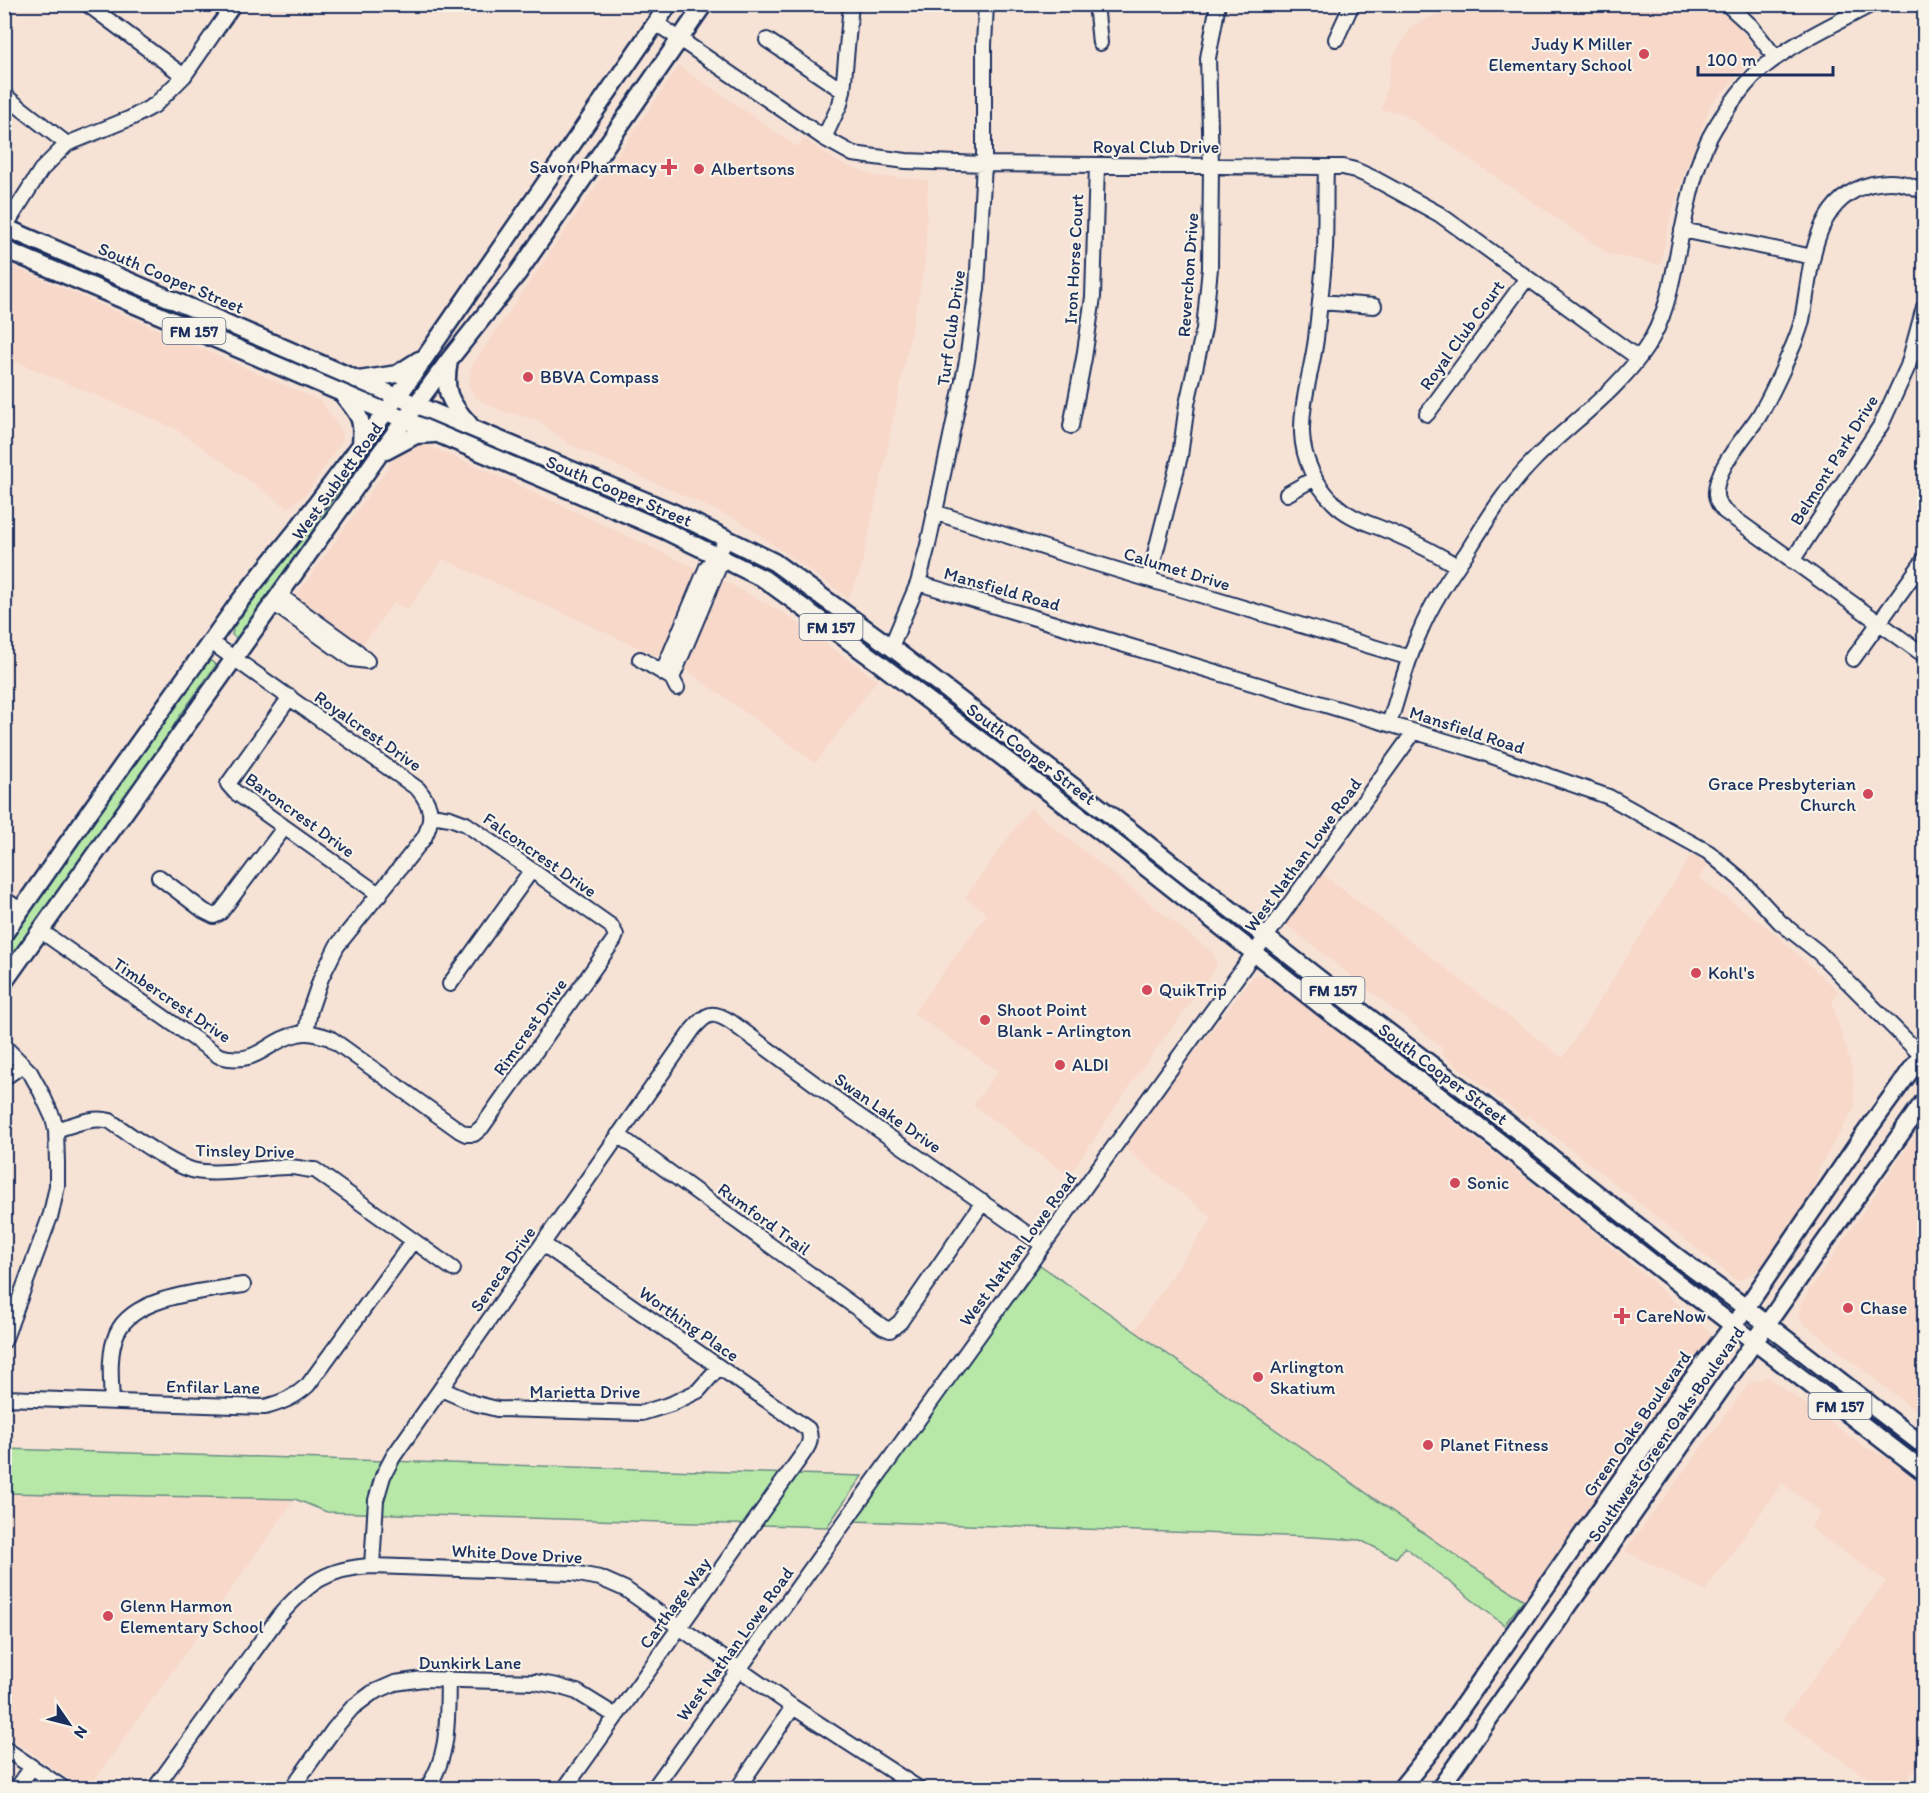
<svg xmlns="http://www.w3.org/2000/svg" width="1929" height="1793" font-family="Itim,sans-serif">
  <rect width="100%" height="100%" fill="#f7e3d6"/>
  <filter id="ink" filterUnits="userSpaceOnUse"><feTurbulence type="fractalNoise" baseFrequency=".0167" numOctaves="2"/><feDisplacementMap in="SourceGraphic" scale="12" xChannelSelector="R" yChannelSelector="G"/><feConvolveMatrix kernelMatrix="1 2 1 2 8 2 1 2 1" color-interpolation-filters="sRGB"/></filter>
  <g filter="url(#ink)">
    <!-- built -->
    <path fill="#f7d8c9" d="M1455,5H1710L1733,20L1759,54L1711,104L1686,169L1671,215L1660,265L1609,254L1402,113L1382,110L1393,56L1412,26Z
      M679,66L798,147L804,139L840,163L875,176L928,180L925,264L884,465L860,572L848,598L742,522L569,444L538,420L502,411L477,399L469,387L471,367Z
      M5,263L321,401L341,430L343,440L307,493L288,508L176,429L5,357Z
      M420,442L492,473L726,582L785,614L877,680L816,763L682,667L443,559L407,610L394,602L361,647L294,599L401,449Z
      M1030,808L1214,954L1217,967L1142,1068L1069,1176L973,1105L998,1071L913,1013L987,914L965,897Z
      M1692,854L1708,865L1699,878L1771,930L1838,991L1832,1002L1853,1072L1855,1107L1819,1168L1815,1190L1760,1269L1737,1281L1528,1115L1525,1119L1441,1053L1444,1049L1284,923L1320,872L1563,1058Z
      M1255,974L1272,980L1586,1225L1709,1331L1711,1336L1707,1345L1524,1600L1465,1562L1135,1330L1212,1218L1122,1146Z
      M1924,1123V1418L1802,1322L1798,1313L1802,1301Z
      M1768,1377L1865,1447L1888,1458L1924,1487V1756L1902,1788H1882L1783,1719L1886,1581L1810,1528L1821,1512L1782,1483L1705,1591L1625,1551L1749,1383Z
      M5,1493L295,1499L89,1788H82L5,1734Z"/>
    <!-- green -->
    <path fill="#b8e8a8" stroke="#6a8c83" stroke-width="1.5" d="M375,431L380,435L305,542L282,581L238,639L232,635L233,628L268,580L295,537Z
      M211,661L216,665L177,720L158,754L5,973V950L28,909L201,666Z
      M1040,1265L1465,1562L1524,1600L1504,1625L1405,1547L1396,1558L1360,1540L1314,1537L853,1521Z
      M5,1449L862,1476L827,1527L327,1512L295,1499L5,1493Z"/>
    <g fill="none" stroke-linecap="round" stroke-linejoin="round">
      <defs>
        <path id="minor" d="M87,4L184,76
          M1096,4L1100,43
          M1727,4L1751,26L1776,58
          M656,23L824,138L853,154L906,161L984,164L1326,167H1343L1355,170L1375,179L1439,214L1638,358
          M1336,39L1352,4
          M767,40L843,91
          M4,95L67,144
          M824,138L840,104L843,91L851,4
          M1326,167C1325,194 1326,221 1325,248C1323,279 1319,309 1316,339C1312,370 1301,402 1302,433C1303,459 1315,484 1333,502C1349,519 1372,524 1393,533C1416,543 1436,553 1457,566
          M1924,192C1906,182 1893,180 1872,184C1810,199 1812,269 1802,320C1798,338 1789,354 1782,371C1775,386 1768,401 1759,416C1746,436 1714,469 1716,495C1716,501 1720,506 1724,511L1924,655
          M5,227L41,170L67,144L131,118L155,105L184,76L234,4
          M1682,230L1813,257
          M1320,302L1374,306
          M1427,414L1527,278
          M1071,426L1084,358L1093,297L1097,165
          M1287,494L1315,478
          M934,512L1061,553L1410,658
          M1792,561L1881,425L1908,366L1924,307
          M1149,578L1180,456L1187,404L1204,329L1210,268L1211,165L1208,58L1218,4
          M918,583L1469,748L1609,797L1708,852L1740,879L1780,922L1818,952L1924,1058
          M279,595L358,652L367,661
          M273,603L352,659L367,661
          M211,642L418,789C432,806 434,818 424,838L337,946L321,978L310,1010L306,1033
          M891,647L918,583L928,545L967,361L977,288L984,164V45L986,4
          M640,659L672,678L677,688
          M1853,659L1924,560
          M663,671L707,567L717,556L727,539
          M672,678L718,569L717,556
          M290,697L228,784L235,792L380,895
          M1389,724C1399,694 1406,663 1419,634C1431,604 1449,578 1467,552C1487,520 1507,487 1534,460C1570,423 1616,393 1646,348C1669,314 1673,272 1682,232C1688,203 1694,172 1706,145C1715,124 1742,86 1759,71C1792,43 1833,25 1872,4
          M159,877L204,911L214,916L220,913L284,828
          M4,899L20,910
          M41,931L219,1056C259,1067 266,1040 298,1034C309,1031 320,1035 330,1038L460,1131L466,1134H474L482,1127L614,940L616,935L611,926L466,824L450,818L431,815
          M450,984L531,871
          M4,1046L30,1072L41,1092L53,1118L56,1130L57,1163V1186L51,1214L4,1341
          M4,1078L23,1065
          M56,1130C73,1125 92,1116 110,1121C130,1135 170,1164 192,1170C216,1177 262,1167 288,1167C298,1167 306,1170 315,1170L453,1269
          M618,1135L883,1327L890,1330L900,1322L983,1202
          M543,1244L808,1429C813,1442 807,1448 800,1458L565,1788
          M441,1389L473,1403L497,1409L642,1413L671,1404L698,1391L719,1367
          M4,1398L265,1407C283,1402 295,1397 308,1385L413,1241
          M112,1402C111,1380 108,1353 117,1333C134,1295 207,1291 243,1285
          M372,1566L376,1500L383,1476L393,1457L693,1029C707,1013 712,1010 731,1022L852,1111L1043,1245
          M4,1748L63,1788
          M17,1788L32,1767
          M155,1788L280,1615C309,1582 328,1568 372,1566L573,1573L600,1578L625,1589L793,1707L918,1788
          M292,1788L334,1729L352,1708L372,1693L395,1683L423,1679L535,1682L557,1686L577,1692L616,1716
          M427,1788C450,1756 447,1717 448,1679
          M654,1788L1090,1180L1414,732
          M738,1788L793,1707"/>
        <path id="major" d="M4,227L393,395L674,513L774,562L891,647L1118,821L1341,996L1509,1124L1677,1257L1746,1308L1924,1446
          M4,249L666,531L764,579L879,663L1110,839L1329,1012L1497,1140L1665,1273L1924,1472
          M449,361C443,391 449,402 469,424
          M359,380L397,374L419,360
          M344,396C360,416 363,418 361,445
          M386,451L416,435L434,434
          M4,934L85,818L239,602L296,531L406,385L669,4
          M4,982L378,456L449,360L518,273L704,4
          M1401,1788L1431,1751L1681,1394L1746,1308L1861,1139L1924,1052
          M1440,1788L1924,1101"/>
      </defs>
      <!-- minor casing -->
      <use href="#minor" stroke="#1b2f5e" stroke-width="18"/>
      <!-- major casing -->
      <use href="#major" stroke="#1b2f5e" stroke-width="21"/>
      <!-- minor -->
      <use href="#minor" stroke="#f7f3e8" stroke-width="14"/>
      <!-- major -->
      <use href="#major" stroke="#f7f3e8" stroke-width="16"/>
    </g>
  </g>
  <!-- markers -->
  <g fill="#d1495b" stroke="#f7f3e8" stroke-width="2">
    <circle cx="1644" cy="54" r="6"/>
    <path d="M666 158h6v6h6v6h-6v6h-6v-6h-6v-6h6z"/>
    <circle cx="699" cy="169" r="6"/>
    <circle cx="528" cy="377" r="6"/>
    <circle cx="1868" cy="794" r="6"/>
    <circle cx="1696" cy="973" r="6"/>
    <circle cx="1147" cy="990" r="6"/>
    <circle cx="985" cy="1020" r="6"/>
    <circle cx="1060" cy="1065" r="6"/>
    <circle cx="1455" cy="1183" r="6"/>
    <circle cx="1848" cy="1308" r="6"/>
    <path d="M1619 1307h6v6h6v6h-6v6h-6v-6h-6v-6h6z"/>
    <circle cx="1258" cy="1377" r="6"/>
    <circle cx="1428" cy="1445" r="6"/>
    <circle cx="108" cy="1616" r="6"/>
  </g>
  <g text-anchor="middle" stroke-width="4.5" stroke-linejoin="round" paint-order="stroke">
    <!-- shield labels -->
    <g fill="#f7f3e8" stroke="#5d6a87" stroke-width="1.5">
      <rect x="162.5" y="318" width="63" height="26" rx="4.5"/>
      <rect x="799.5" y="614" width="63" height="26" rx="4.5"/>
      <rect x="1301.5" y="977" width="63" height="26" rx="4.5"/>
      <rect x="1808.5" y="1393" width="63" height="26" rx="4.5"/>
    </g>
    <g font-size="16" font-weight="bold" fill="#1b2f5e">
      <text x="194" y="337">FM 157</text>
      <text x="831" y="633">FM 157</text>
      <text x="1333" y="996">FM 157</text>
      <text x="1840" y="1412">FM 157</text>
    </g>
    <!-- poi labels -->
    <g font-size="18" fill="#1b2f5e" stroke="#f7f3e8" text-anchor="start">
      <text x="1632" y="50" text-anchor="end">Judy K Miller<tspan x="1632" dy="21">Elementary School</tspan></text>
      <text x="657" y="173" text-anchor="end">Savon Pharmacy</text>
      <text x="711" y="175">Albertsons</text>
      <text x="540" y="383">BBVA Compass</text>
      <text x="1856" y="790" text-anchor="end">Grace Presbyterian<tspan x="1856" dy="21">Church</tspan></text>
      <text x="1708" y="979">Kohl's</text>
      <text x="1159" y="996">QuikTrip</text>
      <text x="997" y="1016">Shoot Point<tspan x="997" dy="21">Blank - Arlington</tspan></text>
      <text x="1072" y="1071">ALDI</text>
      <text x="1467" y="1189">Sonic</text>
      <text x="1860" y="1314">Chase</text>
      <text x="1636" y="1322">CareNow</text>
      <text x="1270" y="1373">Arlington<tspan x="1270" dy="21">Skatium</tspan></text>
      <text x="1440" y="1451">Planet Fitness</text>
      <text x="120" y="1612">Glenn Harmon<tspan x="120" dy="21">Elementary School</tspan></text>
    </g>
    <!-- street labels -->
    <g font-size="18" fill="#1b2f5e" stroke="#f7f3e8">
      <text x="1156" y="153">Royal Club Drive</text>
      <text transform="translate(1074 259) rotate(-87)" y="6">Iron Horse Court</text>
      <text transform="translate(1188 275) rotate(-86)" y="6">Reverchon Drive</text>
      <text transform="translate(171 278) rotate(23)" y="6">South Cooper Street</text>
      <text transform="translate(951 328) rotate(-82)" y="6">Turf Club Drive</text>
      <text transform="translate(1462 335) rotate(-54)" y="6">Royal Club Court</text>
      <text transform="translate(1834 460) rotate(-58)" y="6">Belmont Park Drive</text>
      <text transform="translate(337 481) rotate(-54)" y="6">West Sublett Road</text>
      <text transform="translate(619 491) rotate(23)" y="6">South Cooper Street</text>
      <text transform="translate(1177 569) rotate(17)" y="6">Calumet Drive</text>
      <text transform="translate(1002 589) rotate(16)" y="6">Mansfield Road</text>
      <text transform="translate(1467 730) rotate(18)" y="6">Mansfield Road</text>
      <text transform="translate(368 731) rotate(35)" y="6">Royalcrest Drive</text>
      <text transform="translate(1031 754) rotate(37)" y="6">South Cooper Street</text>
      <text transform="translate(300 815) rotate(36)" y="6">Baroncrest Drive</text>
      <text transform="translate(540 855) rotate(35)" y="6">Falconcrest Drive</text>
      <text transform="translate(1303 855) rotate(-54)" y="6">West Nathan Lowe Road</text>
      <text transform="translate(172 1000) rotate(34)" y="6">Timbercrest Drive</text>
      <text transform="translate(530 1027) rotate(-55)" y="6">Rimcrest Drive</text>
      <text transform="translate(1443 1074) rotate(37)" y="6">South Cooper Street</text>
      <text transform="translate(888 1113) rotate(35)" y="6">Swan Lake Drive</text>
      <text transform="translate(245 1151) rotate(1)" y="6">Tinsley Drive</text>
      <text transform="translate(764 1219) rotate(36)" y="6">Rumford Trail</text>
      <text transform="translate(1018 1249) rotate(-54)" y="6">West Nathan Lowe Road</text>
      <text transform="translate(503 1269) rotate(-55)" y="6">Seneca Drive</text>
      <text transform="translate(689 1324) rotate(35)" y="6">Worthing Place</text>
      <text transform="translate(213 1387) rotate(1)" y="6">Enfilar Lane</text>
      <text x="585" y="1398">Marietta Drive</text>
      <text transform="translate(1637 1424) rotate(-55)" y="6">Green Oaks Boulevard</text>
      <text transform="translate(1666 1434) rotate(-55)" y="6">Southwest Green Oaks Boulevard</text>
      <text transform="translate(517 1554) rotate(3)" y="6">White Dove Drive</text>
      <text transform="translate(675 1603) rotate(-54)" y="6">Carthage Way</text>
      <text transform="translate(735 1644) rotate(-54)" y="6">West Nathan Lowe Road</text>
      <text x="470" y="1669">Dunkirk Lane</text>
    </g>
  </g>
  <!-- margin -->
  <rect width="1929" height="1793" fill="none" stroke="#f7f3e8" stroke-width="24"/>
  <rect x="12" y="12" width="1905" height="1769" fill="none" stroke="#1b2f5e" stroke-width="2" filter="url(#ink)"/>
  <!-- north arrow -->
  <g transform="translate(69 1724) rotate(125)" stroke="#f7f3e8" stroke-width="4.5" paint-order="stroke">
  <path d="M0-4.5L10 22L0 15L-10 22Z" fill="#1b2f5e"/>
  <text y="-9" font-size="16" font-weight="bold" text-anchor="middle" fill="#1b2f5e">N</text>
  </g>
  <!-- scale -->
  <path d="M1698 66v9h135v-9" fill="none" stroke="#1b2f5e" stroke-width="3"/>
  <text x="1707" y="66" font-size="18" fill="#1b2f5e" stroke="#f7f3e8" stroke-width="4.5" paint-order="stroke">100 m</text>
</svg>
